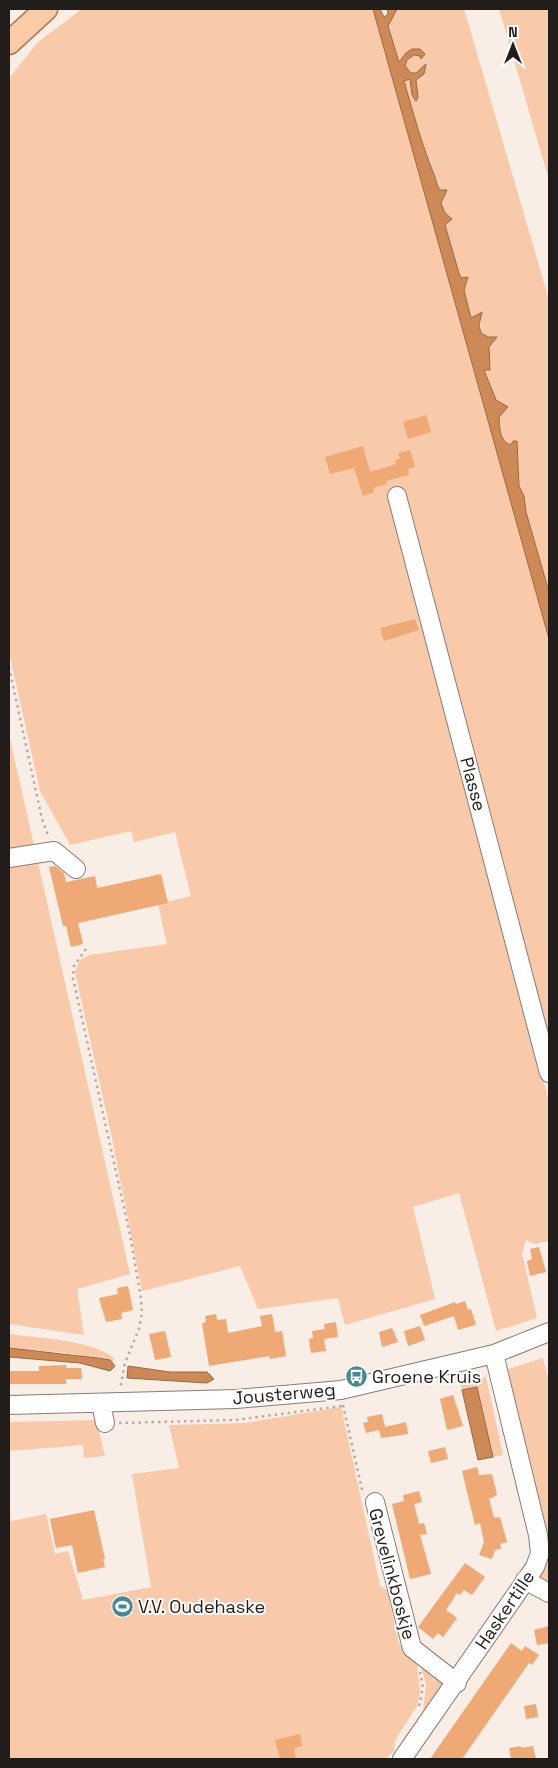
<svg xmlns="http://www.w3.org/2000/svg" width="558" height="1768" font-family="'Space Grotesk',sans-serif">
  <rect width="100%" height="100%" fill="#f9eee6"/>
  <!-- green -->
  <path fill="#f9caa9" d="M82,9H373L549,639V1054L497,906L549,1101V1241L534,1244L526,1240L522,1254L537,1318L496,1331L459,1193L413,1207L435,1299L345,1325L338,1298L258,1309L240,1266L142,1291L113,1143L75,972L80,960L89,955L167,944L158,904L191,896L175,832L134,842L131,831L70,845L40,791L9,652V78L38,42Z
    M397,9H464L549,300V592L526,512L524,496L519,486L517,441L511,445C495,439 499,417 503,404C490,399 487,382 484,370L490,369L489,347L497,337H489L481,334L480,318H471L464,290L467,277L461,278L459,273L445,225L449,222L441,203L446,195C429,180 411,106 404,81L410,79L412,95C417,86 418,77 422,67L416,73H411L405,66C409,54 415,57 425,53H406L399,62L388,26Z
    M499,9H549V180Z
    M9,734L35,850L9,854Z
    M38,862L130,1274L77,1289L84,1335L9,1324V867Z
    M9,1334C38,1338 92,1340 114,1358L113,1362L67,1353L9,1348Z
    M543,1358L549,1382V1588L540,1579L505,1370Z
    M486,1377L503,1455L493,1457L477,1387L462,1390L460,1383Z
    M341,1407L380,1586L387,1590L399,1644L416,1658L420,1690L417,1706L395,1740L394,1751L385,1759H9V1503L11,1521L46,1514L55,1554L68,1551L83,1600L151,1587L132,1474L179,1468L169,1425L245,1423Z
    M96,1420L105,1456L84,1458L83,1445L9,1451V1422Z
    M420,1662L447,1680L423,1712L426,1685Z"/>
  <!-- water -->
  <path fill="#cd8a56" stroke="#996944" d="M373,9H380L384,17L388,14L387,9H397L388,26L399,62L406,53L412,49H420L425,54L421,59L420,56L414,55L407,60L405,66L411,73H416L426,64L424,74L416,80L418,97L416,101L412,95L410,79L404,81C413,112 421,142 433,172C436,178 436,184 440,190H447L441,203L445,213L452,219L445,225L459,273L461,278L468,277L464,290L471,318L482,312L479,325L481,333L488,337H497L489,347L490,370H484L496,400L508,407L499,417C500,428 499,441 511,445L513,441H517L519,486L524,496L526,512L549,592V639Z
    M9,1348L97,1358L110,1360L115,1366L110,1371L80,1363L9,1357Z
    M128,1366L170,1372H207L214,1379L207,1383L127,1378Z
    M477,1387L493,1457L478,1460L462,1390Z"/>
  <!-- building -->
  <path fill="#efa975" d="M426,415L431,432L408,439L403,422Z
    M363,446L370,472L396,464L395,460L400,459L398,453L410,450L415,467L408,469L409,475L386,481L387,484L373,488L374,492L363,496L354,468L330,474L325,457Z
    M415,619L419,630L384,641L380,628Z
    M55,866L64,873L66,882L95,876L97,888L161,874L168,903L78,923L83,944L71,947L66,926H63L49,867Z
    M539,1247L546,1272L530,1276L527,1261L532,1259L530,1249Z
    M128,1286L133,1310L121,1313L122,1319L106,1322L99,1298L118,1294L117,1288Z
    M465,1301L468,1310L471,1309L476,1325L458,1330L454,1316L424,1326L420,1315L455,1302L456,1304Z
    M216,1314L217,1320L226,1319L228,1333L262,1326L260,1316L272,1314L275,1332L282,1331L286,1356L270,1359V1356L209,1366L202,1323L206,1322L205,1316Z
    M336,1322L338,1337L324,1339L326,1351L311,1353L309,1339L313,1338L312,1331L325,1329L324,1324Z
    M420,1326L425,1340L408,1346L404,1331Z
    M392,1328L398,1342L382,1347L379,1332Z
    M165,1331L171,1357L155,1360L149,1334Z
    M66,1365V1368H81L82,1379H66V1384H9V1371H39V1366Z
    M453,1395L463,1426L447,1430L440,1399Z
    M382,1414L385,1427L406,1422L408,1434L381,1438L379,1430L366,1433L363,1423L368,1422L367,1417Z
    M445,1447L448,1459L431,1463L428,1451Z
    M477,1467L479,1475L492,1474L497,1495L489,1499L494,1518L500,1517L507,1542L500,1544L501,1549L495,1550L492,1559L479,1555L484,1542L480,1523L475,1525L462,1471Z
    M419,1491L422,1502L414,1504L419,1524L424,1523L427,1534L420,1535L431,1574L410,1579L392,1504L404,1501L403,1495Z
    M94,1510L105,1559H103L105,1567L78,1573L72,1545L56,1548L50,1519Z
    M465,1563L485,1577L472,1595L464,1590L460,1595L457,1593L446,1610L457,1618L443,1637L438,1633L433,1639L418,1627Z
    M549,1626V1643L537,1645L534,1630Z
    M511,1643L522,1651L525,1646L539,1655L532,1665L529,1663L462,1759H430Z
    M536,1704L538,1717L526,1719L524,1706Z
    M300,1734L302,1746L294,1748L296,1759H280L275,1740Z
    M521,1746V1748L533,1746L536,1759H511L509,1748Z"/>
  <g fill="none" stroke-linecap="round" stroke-linejoin="round">
    <defs>
      <path id="minor" d="M397,496L549,1073
        M9,858L54,851L76,869
        M101,1403L105,1423
        M9,1405L236,1399L341,1390L494,1354L549,1332
        M375,1502L412,1648L457,1683
        M525,1580L549,1593
        M402,1759L535,1567L540,1553L538,1535L494,1354"/>
      <path id="major" d="M9,43L46,9"/>
    </defs>
    <!-- minor casing -->
    <use href="#minor" stroke="#877d76" stroke-width="20"/>
    <!-- major casing -->
    <use href="#major" stroke="#ac784f" stroke-width="25"/>
    <!-- path -->
    <path stroke="#b5aca6" stroke-width="2.5" stroke-dasharray="2.5 4" stroke-linecap="butt" d="M9,667L42,819L49,838
      M86,949L74,966L73,978L130,1235L141,1298L142,1313L139,1329L125,1363L120,1389
      M343,1405L363,1494
      M119,1423L235,1420L342,1406
      M419,1706L423,1687L420,1672"/>
    <!-- minor -->
    <use href="#minor" stroke="#fff" stroke-width="18"/>
    <!-- major -->
    <use href="#major" stroke="#facba7" stroke-width="22"/>
  </g>
  <!-- icons -->
  <defs>
    <symbol id="bus-disc" viewBox="-11 -11 22 22"><circle r="9.5" fill="#428993" stroke="#fefefe"/><path d="M-5-6H5V4H4V6H2V4H-2V6H-4V4H-5ZM-3.5-4V0h7V-4ZM-3.5 1.2v1.5H-2V1.2ZM2 1.2v1.5H3.5V1.2Z" fill="#fff"/></symbol>
    <symbol id="stadium-disc" viewBox="-11 -11 22 22"><circle r="9.5" fill="#428993" stroke="#fefefe"/><path d="M0-5a6.5 5 0 1 0 0 10a6.5 5 0 1 0 0-10ZM-3.5-1.8h7v3.6h-7Z" fill="#fff"/></symbol>
  </defs>
  <g fill-rule="evenodd">
    <use href="#bus-disc" x="344" y="1364" width="25" height="25"/>
    <use href="#stadium-disc" x="110" y="1594" width="25" height="25"/>
  </g>
  <g text-anchor="middle" stroke-width="4" stroke-linejoin="round" paint-order="stroke">
    <!-- street labels -->
    <g font-size="18" fill="#211d1a" stroke="#fefefe">
      <text transform="translate(473 784) rotate(75)" y="6">Plasse</text>
      <text transform="translate(284 1394) rotate(-5)" y="6">Jousterweg</text>
      <text transform="translate(392 1574) rotate(75)" y="6">Grevelinkboskje</text>
      <text transform="translate(505 1610) rotate(-56)" y="6">Haskertille</text>
    </g>
    <!-- poi labels -->
    <g font-size="18" fill="#211d1a" stroke="#fefefe" text-anchor="start">
      <text x="372" y="1383">Groene Kruis</text>
      <text x="138" y="1613">V.V. Oudehaske</text>
    </g>
  </g>
  <!-- border -->
  <rect width="558" height="1768" fill="none" stroke="#211d1a" stroke-width="20"/>
  <!-- north arrow -->
  <g transform="translate(513 45)" stroke="#fefefe" stroke-width="4" paint-order="stroke">
  <path d="M0-4L9 19L0 12L-9 19Z" fill="#211d1a"/>
  <text y="-8" font-size="14" font-weight="bold" text-anchor="middle" fill="#211d1a">N</text>
  </g>
</svg>
